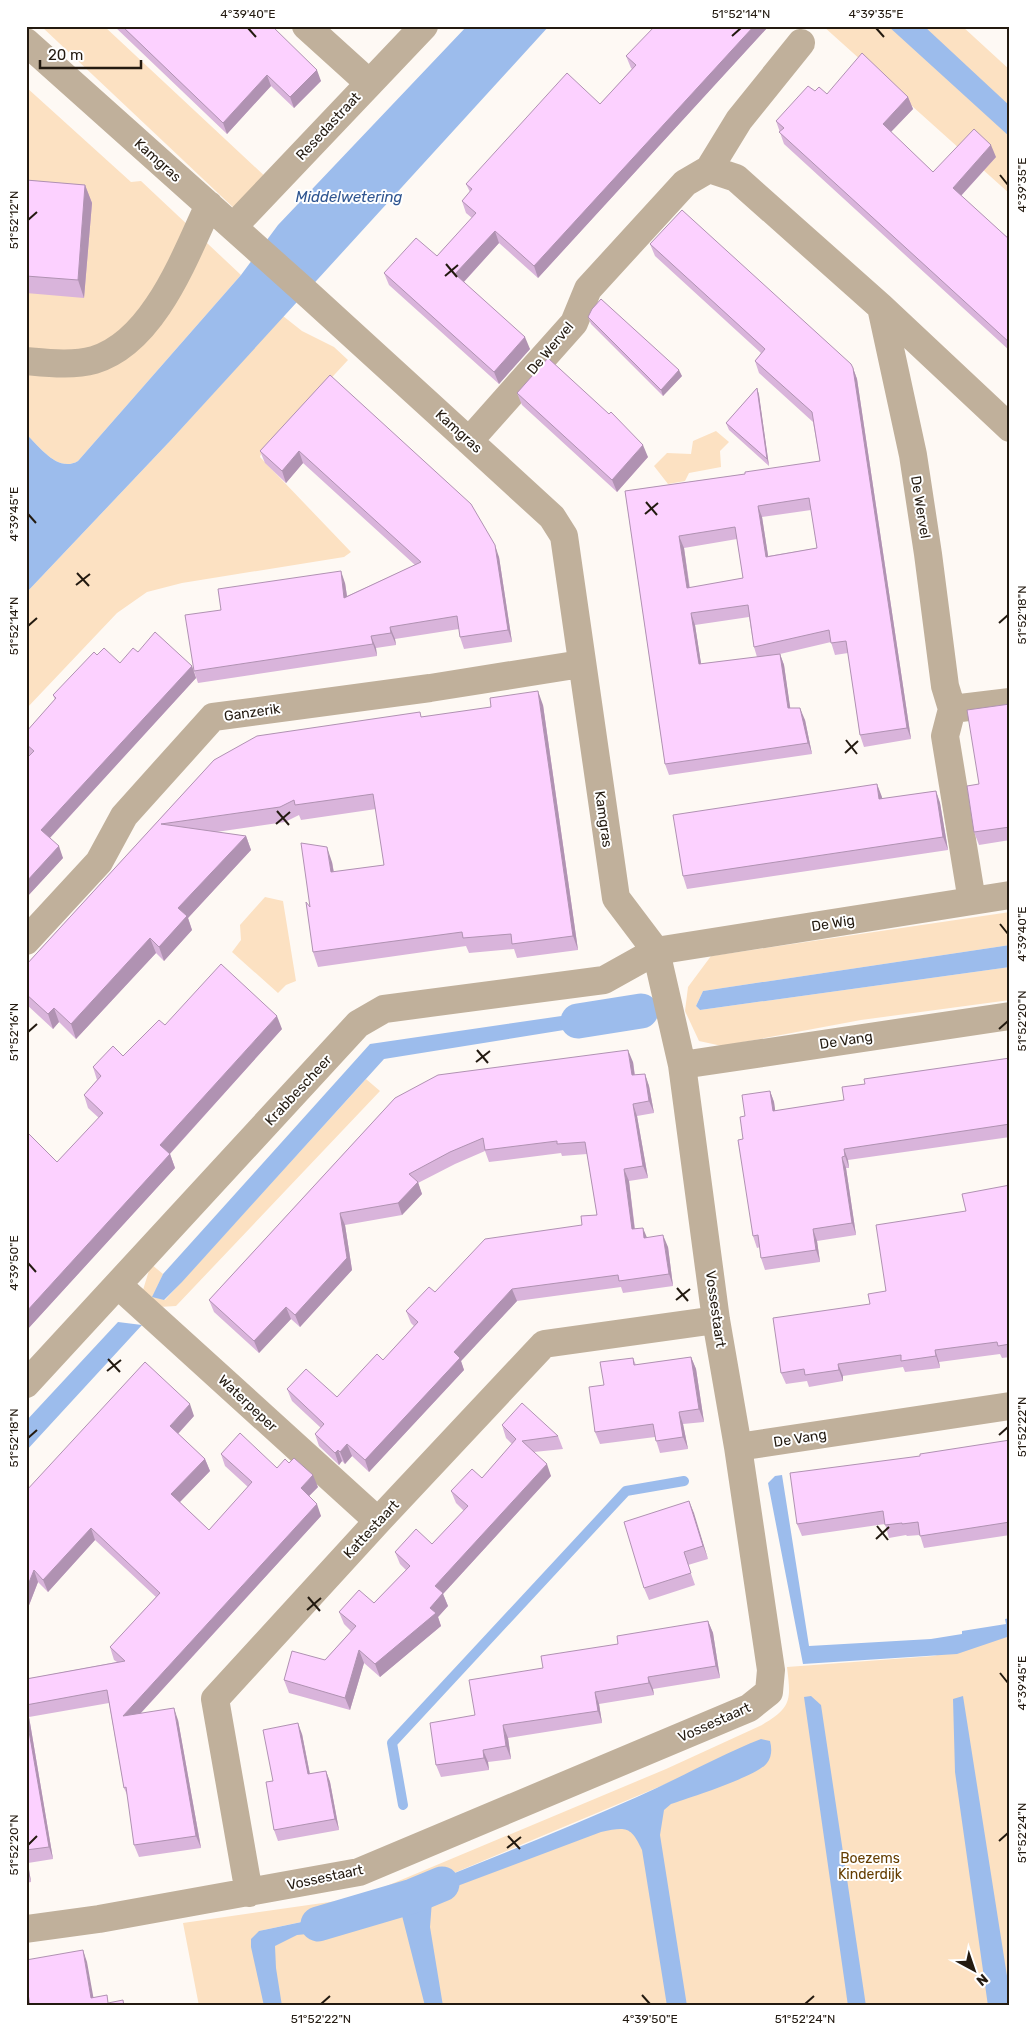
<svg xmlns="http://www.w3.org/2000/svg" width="1036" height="2032" font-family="Rubik,sans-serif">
  <rect width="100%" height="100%" fill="#fef9f4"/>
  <!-- green -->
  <path fill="#fce1c2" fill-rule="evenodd" d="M41,26H104L270,181L237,211Z
    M823,26H962L1010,70V194Z
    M26,87L131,182L141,181L241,275L78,461C58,473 40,447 26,434Z
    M283,316L302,331L334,347L348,360L261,454L260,457L351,552L344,557L182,583L147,592L117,613L26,709V593L171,440Z
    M716,431L729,442L720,451L721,467L689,473L685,481L668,484L654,466L667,453L691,454L693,441Z
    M265,897L283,901L296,981L286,985L278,993L232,952L241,940L240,925Z
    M1010,912V945L703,991L696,1006L700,1010L1010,967V1000L861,1020L722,1046L699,1041L685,1011L688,987L711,956Z
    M366,1079L380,1091L176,1306L159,1307L143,1290L151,1264L163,1274L153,1296L165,1300Z
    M1010,1632V2006H199L183,1923L358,1898L666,1769L762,1725C792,1707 791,1700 787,1667L934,1656ZM673,1781L678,1794L397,1897ZM362,1909L365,1916L259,1931Z"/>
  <!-- water -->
  <path fill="#9cbcec" d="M467,26H549L171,440L26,593V434C40,447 58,473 78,461L241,275L278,225Z
    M888,26H924L1010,106V137Z
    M1010,945V967L700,1010L696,1006L703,991Z
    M623,1007L627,1014L626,1020L384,1059L182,1282L164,1300L152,1297L163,1274L370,1044Z
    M118,1322L142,1325L26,1451V1421Z
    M782,1475L809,1646L931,1639L962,1634V1631L1006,1624L1005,1619L1010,1618V1636L957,1654L803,1664L768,1483L775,1476Z
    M811,1696L821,1705L866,2006H848L804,1697Z
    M963,1696L1010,1995V2006H988L955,1772L953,1699Z
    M761,1739L770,1741C772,1749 772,1756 767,1763C758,1776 689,1798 671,1804L664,1810L660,1835L687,2006H667L642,1850C631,1826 626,1827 601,1832L444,1891L432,1901L430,1927L443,2006H425L397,1896C477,1864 558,1832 637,1797C678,1779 718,1756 761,1739Z
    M363,1909L366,1922L327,1932L297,1935L275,1946L276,1968L282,2006H264L251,1947V1939L259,1931Z"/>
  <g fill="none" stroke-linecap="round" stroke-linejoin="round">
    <!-- stream -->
    <path stroke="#9cbcec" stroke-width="10" d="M403,1805L392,1743L626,1491L684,1481"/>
    <!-- canal -->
    <path stroke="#9cbcec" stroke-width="35" d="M578,1021L641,1011
      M318,1924L413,1896L442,1884"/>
    <!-- minor -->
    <path stroke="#c0b09b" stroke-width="28" d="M306,26L369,83
      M26,42L309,295L469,441L552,517L564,536L616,898L656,951L682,1065L716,1320L738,1447L771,1670L769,1692L749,1708L359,1872L99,1919L26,1929
      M709,169L739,120L801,43
      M233,227L424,26
      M881,307L1010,428
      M26,361C48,363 73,366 94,360C154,342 185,256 209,205
      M469,441L574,323L588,289L685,183L709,169L736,178L881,307L913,455L928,554L945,686L952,709L945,736L972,901
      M952,709L1010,702
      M26,941L99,862L124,816L213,717L430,688L581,664
      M682,1065L1010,1016
      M118,1285L378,1521
      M26,1384L358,1024L384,1009L604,980L656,951L1010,895
      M738,1447L1010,1406
      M249,1893L215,1699L378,1521L544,1344L716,1320"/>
  </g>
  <!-- wall -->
  <path fill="#d9b4db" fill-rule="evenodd" d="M114,26H272L321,81L294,108L271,86L227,134Z
    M768,27L538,278L499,243L464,282L530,349L499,384L389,285L384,273L437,256L472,218L466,213L462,201L470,192L466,184L600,104L632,69L631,68L626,56Z
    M815,91L827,94L908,97L913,109L891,132L933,172L996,157L961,196L1010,240V351L784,144L776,121Z
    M26,180L85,185L92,203L84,298L26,293Z
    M650,244L853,368L857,379L911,739L864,747L860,735L848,653L835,655L831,642L780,654L784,665L790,708L805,720L812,754L669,775L665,764L625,491L745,474L820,461L813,422L759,373L755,361L761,353L655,256ZM811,510L817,548L768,556L762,517ZM737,539L743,578L690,588L684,548ZM749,617L754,647L757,657L701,664L695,625Z
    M588,317L682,376L663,396L591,324Z
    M330,375L499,557L512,642L464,649L460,637L459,629L395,639L396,645L376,648L377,656L198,683L194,671L221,610L345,583L347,596L415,565L303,463L286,483L265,463L260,451Z
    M757,388L759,395L769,466L729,430L726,423Z
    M517,393L648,457L617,492L522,405Z
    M138,652L192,666L196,678L50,838L63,858L26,898L30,756L26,753V732L55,700L53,695L97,655L120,663Z
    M1010,704V840L979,845L974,832L979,784Z
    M543,705L578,950L517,958L514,949L469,953L466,946L318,967L313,952L310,907L332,862L334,872L384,865L376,809L301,820L299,815L285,822L216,832L246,836L251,850L188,918L192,930L164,961L156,953L76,1039L59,1022L53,1029L26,1004V965L214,760L422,717Z
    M877,784L882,799L936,791L940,803L948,850L687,889L683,876Z
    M165,1025L282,1029L170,1154L175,1168L26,1331V1131L57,1162L99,1118L88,1108L84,1095L97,1080L93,1067L123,1056Z
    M1010,1058V1137L848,1160L849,1168H846L856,1235L817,1241L820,1262L765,1270L761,1258L760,1247L757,1248L753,1236L743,1139L745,1116L770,1091L774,1102L775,1111L844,1100L865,1084Z
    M633,1062L635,1075L645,1074L649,1086L654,1113L637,1116L648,1178L629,1181L635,1229L647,1238L668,1247L673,1286L623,1293L621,1287L517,1301L461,1361L464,1370L369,1472L352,1456L345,1464L342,1461L339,1465L319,1446L315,1434L321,1428L292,1401L287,1389L337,1397L383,1360L414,1326L411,1323L406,1311L435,1292L582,1225L597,1215L587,1154L562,1156L561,1153L489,1162L485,1151L455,1164L418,1183L422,1194L402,1215L345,1225L352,1270L300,1327L291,1319L259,1353L214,1312L209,1300L395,1098Z
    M1010,1185V1357L1002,1358L1000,1354L939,1362L940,1368L905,1372L903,1367L843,1376V1381L809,1387L807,1381L786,1384L781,1373L870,1304L886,1291L966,1211Z
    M691,1357L696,1369L704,1422L683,1424L688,1449L660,1453L655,1437L600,1444L595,1432L604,1385L633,1358L636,1365Z
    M194,1416L178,1434L205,1459L210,1471L180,1502L209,1530L248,1487L225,1466L221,1454L277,1468L318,1487L309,1496L321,1516L141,1713L178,1720L201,1848L139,1857L134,1845L128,1797L124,1788L109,1703L29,1717L53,1859L28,1863L31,1882L26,1883V1679L117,1662L114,1660L110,1647L156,1597L95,1540L48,1592L38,1582L26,1613V1491Z
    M502,1425L558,1436L563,1449L534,1452L551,1476L443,1594L448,1606L438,1617L441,1626L380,1677L364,1663L350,1710L289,1693L284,1680L325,1660L351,1631L344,1624L339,1612L374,1603L406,1570L400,1564L395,1552L432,1544L464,1511L456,1503L451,1491L482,1478L512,1444L506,1438Z
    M1010,1440V1535L924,1548L920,1535L907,1536L906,1535L889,1538L885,1524L802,1536L797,1524L920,1456Z
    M689,1501L708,1559L688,1565L695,1585L649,1600L644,1588Z
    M708,1621L713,1633L720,1678L653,1689L654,1695L599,1704L602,1723L508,1738L511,1759L488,1762L489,1770L441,1777L436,1765L475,1715L543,1668L618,1644Z
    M302,1734L310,1774L326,1771L330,1782L339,1830L278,1841L274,1830L273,1781Z"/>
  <!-- shaded-wall -->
  <path fill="#b092b2" d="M754,26H768V27L538,278L534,266Z
    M317,70L321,81L294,108L290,97Z
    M267,75L271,86L227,134L223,123Z
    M908,97L913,109L887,136L883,124Z
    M991,145L996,157L957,200L953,188Z
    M85,185L92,203L84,298L78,280Z
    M495,231L499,243L460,286L455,274Z
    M525,337L530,349L499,384L494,372Z
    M853,368L857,379L911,739L907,728Z
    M679,370L682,376L663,396L661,390Z
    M757,388L759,395L769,466L767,459Z
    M643,445L648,457L617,492L612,480Z
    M299,451L303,463L286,483L282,471Z
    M758,506L762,517L770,568L766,557Z
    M679,536L684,548L691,600L687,588Z
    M495,545L499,557L512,642L508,630Z
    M341,571L345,583L349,610L344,598Z
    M691,613L695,625L703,676L699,664Z
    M390,627L395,639L396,645L391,633Z
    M371,636L376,648L377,656L373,644Z
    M780,654L784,665L792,720L788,708Z
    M192,666L196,678L46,842L41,830Z
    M538,691L543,705L578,950L573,936Z
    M800,708L805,720L812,754L808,743Z
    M877,784L882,797L884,811L879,799Z
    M936,791L940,803L948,850L943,837Z
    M246,836L251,850L188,918L192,930L164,961L159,947L178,908Z
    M59,846L63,858L26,898V882Z
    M327,847L332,862L336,887L331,872Z
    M150,938L156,953L76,1039L71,1024Z
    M54,1008L59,1022L53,1029L48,1014Z
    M277,1016L282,1029L165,1159L160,1145Z
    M628,1050L633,1062L636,1087L632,1075Z
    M645,1074L649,1086L654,1113L649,1101Z
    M770,1091L774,1102L777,1123L773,1111Z
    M633,1104L637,1116L648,1178L643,1166Z
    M844,1149L848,1160L849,1168L845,1156Z
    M170,1154L175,1168L26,1331V1312Z
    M842,1157L846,1168L856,1235L852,1223Z
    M624,1169L629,1181L636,1241L632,1229Z
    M418,1182L422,1194L402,1215L398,1203Z
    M340,1213L345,1225L352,1270L300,1327L295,1315Z
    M643,1228L648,1240L644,1238Z
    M813,1229L817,1241L820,1262L816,1250Z
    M663,1235L668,1247L673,1286L669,1274Z
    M512,1289L517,1301L461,1361L464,1370L369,1472L365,1460L454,1352Z
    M286,1307L291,1319L259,1353L254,1341Z
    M935,1350L939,1362L940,1368L936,1356Z
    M691,1357L696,1369L704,1422L699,1409Z
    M838,1364L843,1376V1381L839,1370Z
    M190,1404L194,1416L174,1438L170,1426Z
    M679,1412L683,1424L688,1449L683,1437Z
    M347,1444L352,1456L345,1464L340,1452Z
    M338,1450L342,1461L339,1465L335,1453Z
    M205,1459L210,1471L176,1506L171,1494Z
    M547,1464L551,1476L443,1594L448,1606L438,1617L441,1626L380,1677L375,1664L430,1608L435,1586Z
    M313,1475L318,1487L305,1500L301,1488Z
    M689,1501L694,1513L708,1559L703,1546Z
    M317,1504L321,1516L127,1728L123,1716Z
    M91,1528L95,1540L48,1592L43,1580Z
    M34,1570L38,1582L26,1613V1590Z
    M708,1621L713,1633L720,1678L716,1666Z
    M359,1650L364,1663L350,1710L345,1698Z
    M648,1677L653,1689L654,1695L649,1683Z
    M595,1692L599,1704L602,1723L598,1711Z
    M174,1708L178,1720L201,1848L196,1836Z
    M26,1710L29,1717L53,1859L49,1847L26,1714Z
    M298,1723L302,1734L312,1785L308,1774Z
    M503,1725L508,1738L511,1759L506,1746Z
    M483,1750L488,1762L489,1770L484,1758Z
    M326,1771L330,1782L339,1830L335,1819Z
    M26,1857L28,1863L31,1882L27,1870Z
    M83,1950L87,1962L95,2006L91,1998Z"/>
  <!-- building -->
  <path fill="#fcd1ff" stroke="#b092b2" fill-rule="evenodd" d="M122,26H272L317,70L290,97L267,75L223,123Z
    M655,26H754L534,266L495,231L455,274L525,337L494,372L384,273L416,238L437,256L476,213L462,201L472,189L466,184L567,73L600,104L636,65L626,56Z
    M862,53L908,97L883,124L933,172L974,129L991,145L953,188L1010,240V343L779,132L784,128L776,121L808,86L815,91L819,87L827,94Z
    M26,180L85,185L78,280L26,276Z
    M682,210L851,364L853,368L907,728L860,735L846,641L831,643L829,630L754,647L748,605L691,613L699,664L780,654L788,708H800L808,743L665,764L625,491L745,474V472L820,461L812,412L755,361L765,349L650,244ZM809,498L817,548L766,557L758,506ZM735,527L743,578L687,588L679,536Z
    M601,299L679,370L661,390L588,317L592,309Z
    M548,358L609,414L611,412L643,445L612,480L517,393Z
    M330,375L471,504L495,545L508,630L460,637L457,616L390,627L391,633L371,636L373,644L194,671L185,615L221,610L218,589L341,571L344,598L421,562L299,451L282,471L260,451Z
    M757,388L767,459L726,423Z
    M155,632L192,666L41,830L59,846L26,882V759L34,751L26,744V732L56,698L53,695L94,652L97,655L104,648L120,663L133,648L138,652Z
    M538,691L573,936L512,944L511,934L463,938L462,932L313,952L306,902L310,907L301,843L327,847L331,872L384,865L373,794L295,805L294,800L280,807L161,824L246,836L178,908L187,916L159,947L150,938L71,1024L54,1008L48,1014L26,994V965L214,760L257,736L420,712L421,717L491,707L490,698Z
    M1010,704V827L974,832L967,786L979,784L967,710Z
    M877,784L879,799L936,791L943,837L683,876L673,815Z
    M221,964L277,1016L160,1145L170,1154L26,1312V1131L57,1162L103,1113L84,1095L101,1076L93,1067L113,1046L123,1056L159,1020L165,1025Z
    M628,1050L632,1075L645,1074L649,1101L633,1104L643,1166L624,1169L632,1229L643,1228L644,1238L663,1235L669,1274L619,1281L618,1275L512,1289L454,1352L460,1358L365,1460L347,1444L340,1452L338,1450L335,1453L315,1434L324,1424L287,1389L306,1369L337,1397L377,1354L383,1360L418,1322L406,1311L429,1287L435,1292L485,1239L582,1225L581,1216L597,1215L585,1142L557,1144V1141L485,1150L483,1138L450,1152L409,1174L418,1182L398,1203L340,1213L347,1258L295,1315L286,1307L254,1341L209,1300L395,1098L438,1075Z
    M1010,1058V1124L844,1149L845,1156L842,1157L852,1223L813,1229L816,1250L761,1258L758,1235L753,1236L738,1140L743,1139L740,1117L745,1116L742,1095L770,1091L773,1111L844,1100L842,1087L865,1084L864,1079Z
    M1010,1185V1344L998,1346L997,1342L935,1350L936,1356L901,1361V1355L838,1364L839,1370L805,1375L804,1369L781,1373L773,1318L870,1304L868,1294L886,1291L876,1225L966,1211L962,1194Z
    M691,1357L699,1409L679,1412L683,1437L656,1441L653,1424L595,1432L589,1387L604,1385L600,1362L633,1358L634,1365Z
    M145,1362L190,1404L170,1426L205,1459L171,1494L209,1530L252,1482L221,1454L240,1433L277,1468L285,1459L289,1463L294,1458L313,1475L301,1488L317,1504L123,1716L174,1708L196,1836L134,1845L126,1787L124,1788L107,1690L26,1705V1679L125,1661L110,1647L160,1593L91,1528L43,1580L34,1570L26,1590V1491Z
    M522,1403L558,1436L522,1441L547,1464L435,1586L443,1593L430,1608L436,1613L375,1664L359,1650L345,1698L284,1680L292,1651L325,1660L356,1626L339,1612L359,1590L374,1603L410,1566L395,1552L416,1529L432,1544L468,1506L451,1491L472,1469L482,1478L516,1439L502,1425Z
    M1010,1440V1522L920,1536L918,1522L902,1524V1523L885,1525L883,1511L797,1524L790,1473L920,1456V1454Z
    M689,1501L703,1546L684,1552L691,1573L644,1588L624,1522Z
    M708,1621L716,1666L648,1677L649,1683L595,1692L598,1711L503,1725L506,1746L483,1750L484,1758L436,1765L430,1723L475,1715L469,1680L543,1668L541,1656L618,1644L617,1636Z
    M26,1714L49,1847L26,1850Z
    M298,1723L308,1774L326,1771L335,1819L274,1830L266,1782L273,1781L263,1730Z
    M83,1950L91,1998L107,1995L108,2003L123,2000L124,2006H30L26,1981V1960Z"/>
  <!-- ticks -->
  <path fill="none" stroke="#231a10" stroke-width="2" d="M248,28L256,37M876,28L884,37M732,36L741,28M1000,175L1008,185M28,220L37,212M446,264L457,277M445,276L458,265M646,502L657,515M28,514L36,523M645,514L658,503M77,573L89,586M76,585L90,574M999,623L1008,615M28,626L37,618M846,740L857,754M845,753L858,741M277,811L289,825M276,824L290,812M1000,924L1008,934M999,1029L1008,1021M28,1032L37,1024M477,1050L488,1063M476,1062L490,1051M28,1263L36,1272M677,1288L688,1301M676,1300L690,1289M108,1359L120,1372M107,1371L121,1360M999,1435L1008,1427M28,1438L37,1430M877,1526L888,1540M876,1539L889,1527M308,1597L320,1611M307,1610L321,1598M1000,1673L1008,1683M508,1836L520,1849M999,1841L1008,1833M28,1845L37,1836M507,1848L521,1837M642,1995L650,2004M321,2004L330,1996M805,2004L814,1996"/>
  <g text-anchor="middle" stroke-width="4" stroke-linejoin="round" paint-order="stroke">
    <!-- street labels -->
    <g font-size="14" fill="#231a10" stroke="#fff">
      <text transform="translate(328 126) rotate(-47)" y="5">Resedastraat</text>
      <text transform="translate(158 160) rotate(42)" y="5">Kamgras</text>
      <text transform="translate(550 348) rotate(-50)" y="5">De Wervel</text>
      <text transform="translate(459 431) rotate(42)" y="5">Kamgras</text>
      <text transform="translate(921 507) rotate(81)" y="5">De Wervel</text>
      <text transform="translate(252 712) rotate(-8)" y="5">Ganzerik</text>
      <text transform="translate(604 819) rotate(82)" y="5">Kamgras</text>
      <text transform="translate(833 923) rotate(-9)" y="5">De Wig</text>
      <text transform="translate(846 1040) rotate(-9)" y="5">De Vang</text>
      <text transform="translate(298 1090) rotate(-47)" y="5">Krabbescheer</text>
      <text transform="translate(716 1309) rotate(82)" y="5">Vossestaart</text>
      <text transform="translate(248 1403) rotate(43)" y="5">Waterpeper</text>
      <text transform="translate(800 1438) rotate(-9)" y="5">De Vang</text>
      <text transform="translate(371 1529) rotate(-47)" y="5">Kattestaart</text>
      <text transform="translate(714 1722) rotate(-24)" y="5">Vossestaart</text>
      <text transform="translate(325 1877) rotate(-12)" y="5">Vossestaart</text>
    </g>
    <!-- park labels -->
    <g font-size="14" fill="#643d01" stroke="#fff">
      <text x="870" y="1863">Boezems<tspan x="870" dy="16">Kinderdijk</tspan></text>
    </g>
    <!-- water labels -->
    <g font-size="15" font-style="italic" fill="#2f5590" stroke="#fff">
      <text x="349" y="202">Middelwetering</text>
    </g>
  </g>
  <!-- border -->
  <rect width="1036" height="2032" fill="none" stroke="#ffffff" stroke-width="55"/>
  <!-- north arrow -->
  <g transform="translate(974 1970) rotate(140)" stroke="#ffffff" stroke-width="4" paint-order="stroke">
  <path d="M0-4L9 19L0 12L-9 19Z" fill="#231a10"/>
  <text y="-8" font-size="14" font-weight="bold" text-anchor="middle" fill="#231a10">N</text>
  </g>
  <!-- scale -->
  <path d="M40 60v8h101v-8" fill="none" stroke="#231a10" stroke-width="2.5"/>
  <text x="48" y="60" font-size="15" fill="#231a10" stroke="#ffffff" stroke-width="4" paint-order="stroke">20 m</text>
  <rect x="28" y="28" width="980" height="1976" fill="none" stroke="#231a10" stroke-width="2"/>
  <g font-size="12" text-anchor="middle" fill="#231a10">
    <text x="248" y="18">4°39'40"E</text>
    <text x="741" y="18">51°52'14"N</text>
    <text x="876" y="18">4°39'35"E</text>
    <text transform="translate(1022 185) rotate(-90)" y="4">4°39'35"E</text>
    <text transform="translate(14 220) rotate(-90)" y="4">51°52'12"N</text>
    <text transform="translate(14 514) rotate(-90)" y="4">4°39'45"E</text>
    <text transform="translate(1022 615) rotate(-90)" y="4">51°52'18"N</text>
    <text transform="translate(14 626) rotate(-90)" y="4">51°52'14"N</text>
    <text transform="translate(1022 934) rotate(-90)" y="4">4°39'40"E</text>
    <text transform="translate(1022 1021) rotate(-90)" y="4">51°52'20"N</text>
    <text transform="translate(14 1032) rotate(-90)" y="4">51°52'16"N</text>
    <text transform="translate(14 1263) rotate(-90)" y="4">4°39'50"E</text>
    <text transform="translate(1022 1427) rotate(-90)" y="4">51°52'22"N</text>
    <text transform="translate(14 1438) rotate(-90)" y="4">51°52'18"N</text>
    <text transform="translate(1022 1683) rotate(-90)" y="4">4°39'45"E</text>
    <text transform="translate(1022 1833) rotate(-90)" y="4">51°52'24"N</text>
    <text transform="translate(14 1845) rotate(-90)" y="4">51°52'20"N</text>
    <text x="321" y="2023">51°52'22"N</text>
    <text x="650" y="2023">4°39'50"E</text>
    <text x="805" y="2023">51°52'24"N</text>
  </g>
</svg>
